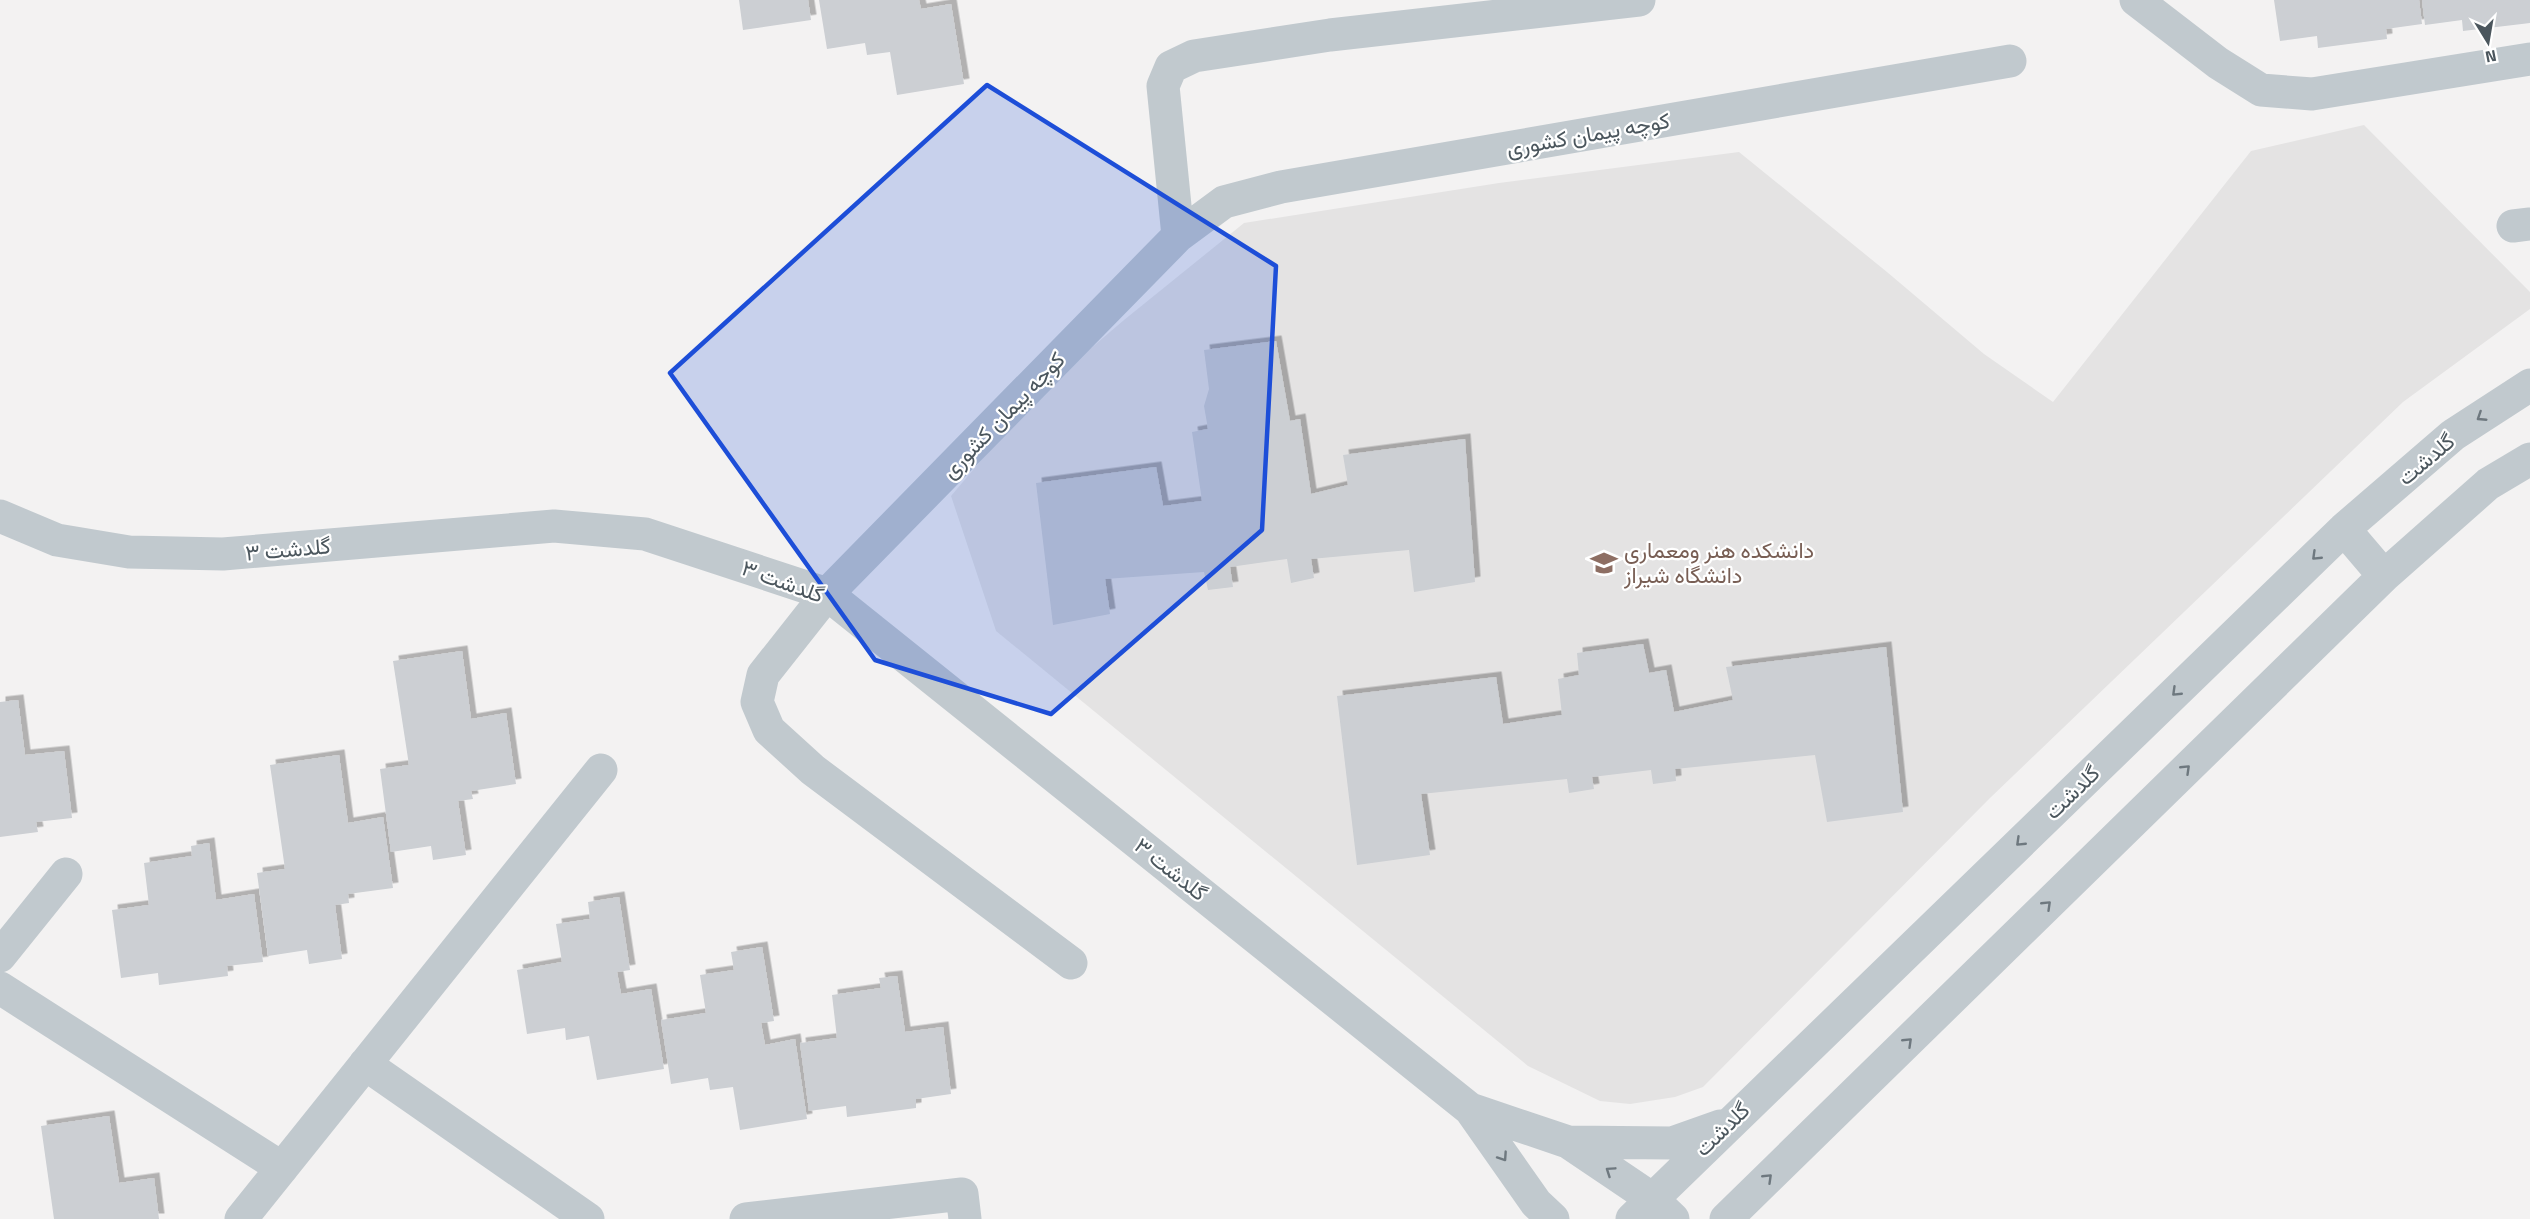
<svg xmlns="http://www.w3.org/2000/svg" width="2530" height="1219" font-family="'Titillium Web',Vazirmatn,sans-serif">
  <defs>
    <filter id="shadow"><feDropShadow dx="5.5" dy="-5.5" stdDeviation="0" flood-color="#0004"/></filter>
  </defs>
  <rect width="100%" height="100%" fill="#f3f2f2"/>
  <!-- education -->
  <path fill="#e4e3e3" d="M2364,125L2530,292V309L2403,402L1990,798L1703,1087L1675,1097L1630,1104L1600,1101L1528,1066L996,631L951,496L1036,395L1124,320L1244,223L1499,183L1739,152L1887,272L1984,354L2053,402L2251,151Z"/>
  <!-- building -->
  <path fill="#cccfd3" filter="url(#shadow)" d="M739,0H808L811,20L743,30Z
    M819,0H919L921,9L951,4L964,84L897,95L890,52L867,55L865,43L827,49Z
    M2274,0H2419L2422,24L2386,29L2387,39L2318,48L2317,36L2280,41Z
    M2422,0H2530V23L2463,31L2462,20L2425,25Z
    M1276,341L1290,421L1300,419L1311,494L1348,485L1343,455L1465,439L1475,582L1414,592L1409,550L1311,559L1314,578L1291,583L1287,559L1230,567L1233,587L1208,590L1204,572L1105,579L1110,614L1053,625L1036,483L1156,467L1163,506L1202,501L1192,432L1208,429L1204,406L1209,389L1204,350Z
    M1643,644L1649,673L1666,670L1674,712L1733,700L1726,667L1886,647L1903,812L1827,822L1815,755L1675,769L1676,781L1653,784L1651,770L1592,777L1594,789L1569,793L1567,779L1421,794L1430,855L1357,865L1337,696L1496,677L1503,724L1562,715L1558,679L1579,675L1577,653Z
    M462,651L471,719L506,713L516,784L471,791L473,799L458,801L466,855L433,860L431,846L391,852L380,769L409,765L393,661Z
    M18,700L25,755L64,751L72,818L36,822L38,832L0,837V702Z
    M339,755L348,823L383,817L393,888L348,894L349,903L335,905L342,959L309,964L307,950L268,956L257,873L285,869L270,765Z
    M209,843L216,900L254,894L263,962L227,966L228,976L159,985L158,973L121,978L112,910L149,905L144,863L192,856L191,846Z
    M619,897L630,970L617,972L621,994L651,989L664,1069L597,1080L589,1036L566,1040L565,1028L527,1034L517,970L562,962L556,924L590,919L588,902Z
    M762,947L774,1021L761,1023L765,1045L795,1039L807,1119L740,1130L733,1087L710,1090L708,1078L671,1084L661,1020L706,1013L700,975L734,970L731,952Z
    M897,976L905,1032L943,1027L951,1094L916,1099V1108L847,1117L846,1106L809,1111L800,1043L837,1038L832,995L881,988L879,978Z
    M109,1116L119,1183L154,1178L159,1219H54L41,1126Z"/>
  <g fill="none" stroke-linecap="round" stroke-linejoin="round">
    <!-- minor -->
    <path stroke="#c1c9ce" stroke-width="33" d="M2136,0L2218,63L2261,90L2312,94L2530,59
      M2513,226L2530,224
      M1178,236L1163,86L1171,67L1194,56L1330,35L1639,0
      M0,516L57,540L129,552L223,554L554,526L645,534L827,594L1470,1109L1536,1203L1553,1219
      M2344,529L2384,576
      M0,956L66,874
      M1071,963L813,770L769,730L757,702L763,675L827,594L1178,236L1224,202L1281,187L2010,61
      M0,988L282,1168
      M365,1064L588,1219
      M1470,1109L1568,1142L1651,1198L1673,1219
      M1568,1142L1672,1143L1720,1126
      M241,1219L601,770
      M746,1219L962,1194L965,1219
      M1632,1219L2344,529L2453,435L2530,385
      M1726,1219L2384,576L2488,484L2530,459"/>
  </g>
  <!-- one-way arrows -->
  <defs><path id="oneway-chevron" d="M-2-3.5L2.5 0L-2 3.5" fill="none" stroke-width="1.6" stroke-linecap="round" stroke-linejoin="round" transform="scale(1.5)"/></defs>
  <g stroke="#6e787f">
    <use href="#oneway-chevron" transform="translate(2481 417) rotate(147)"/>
    <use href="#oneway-chevron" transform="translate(2316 556) rotate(136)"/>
    <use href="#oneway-chevron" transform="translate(2176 692) rotate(136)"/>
    <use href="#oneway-chevron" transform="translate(2186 769) rotate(-44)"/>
    <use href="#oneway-chevron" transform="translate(2020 842) rotate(136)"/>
    <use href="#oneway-chevron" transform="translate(2047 905) rotate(-44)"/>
    <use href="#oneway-chevron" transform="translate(1908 1042) rotate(-44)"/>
    <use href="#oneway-chevron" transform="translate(1503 1157) rotate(56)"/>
    <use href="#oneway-chevron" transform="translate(1610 1171) rotate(-146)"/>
    <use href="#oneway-chevron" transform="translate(1768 1178) rotate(-44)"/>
  </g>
  <!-- marked area -->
  <path fill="#1d4ed8" fill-opacity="0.2" stroke="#1d4ed8" stroke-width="4.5" stroke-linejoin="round" d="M987,85L1276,266L1262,530L1051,714L875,660L670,373Z"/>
  <!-- icons -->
  <defs>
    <symbol id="university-bare" viewBox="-9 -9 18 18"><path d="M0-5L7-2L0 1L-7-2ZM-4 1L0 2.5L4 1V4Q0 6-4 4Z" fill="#8d6e63" stroke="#fff" stroke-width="2.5" paint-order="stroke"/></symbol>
  </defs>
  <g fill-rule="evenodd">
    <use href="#university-bare" x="1585" y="544" width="38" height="38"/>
  </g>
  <g text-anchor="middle" stroke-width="4.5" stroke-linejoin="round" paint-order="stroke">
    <!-- street labels -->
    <g font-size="22" fill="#4b565d" stroke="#fff">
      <text transform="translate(1588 134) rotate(-10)" y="8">کوچه پیمان کشوری</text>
      <text transform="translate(1003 415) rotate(-46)" y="8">کوچه پیمان کشوری</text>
      <text transform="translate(2426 459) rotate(-40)" y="8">گلدشت</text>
      <text transform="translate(288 549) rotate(-5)" y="8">گلدشت ۳</text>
      <text transform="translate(783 581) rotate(20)" y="8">گلدشت ۳</text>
      <text transform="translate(2072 792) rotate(-44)" y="8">گلدشت</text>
      <text transform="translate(1171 869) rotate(39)" y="8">گلدشت ۳</text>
      <text transform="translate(1722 1129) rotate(-44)" y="8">گلدشت</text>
    </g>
    <!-- education labels -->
    <g font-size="22" fill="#785e54" stroke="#fff" text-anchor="start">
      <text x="1624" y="558">دانشکده هنر‌ ومعماری<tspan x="1624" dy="25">دانشگاه شیراز</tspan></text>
    </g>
  </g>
  <!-- north arrow -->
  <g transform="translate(2488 42) rotate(169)" stroke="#ffffff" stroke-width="4.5" paint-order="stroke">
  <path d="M0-4.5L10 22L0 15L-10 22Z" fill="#4b565d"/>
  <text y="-9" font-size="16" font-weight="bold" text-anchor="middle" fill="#4b565d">N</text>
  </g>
</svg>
